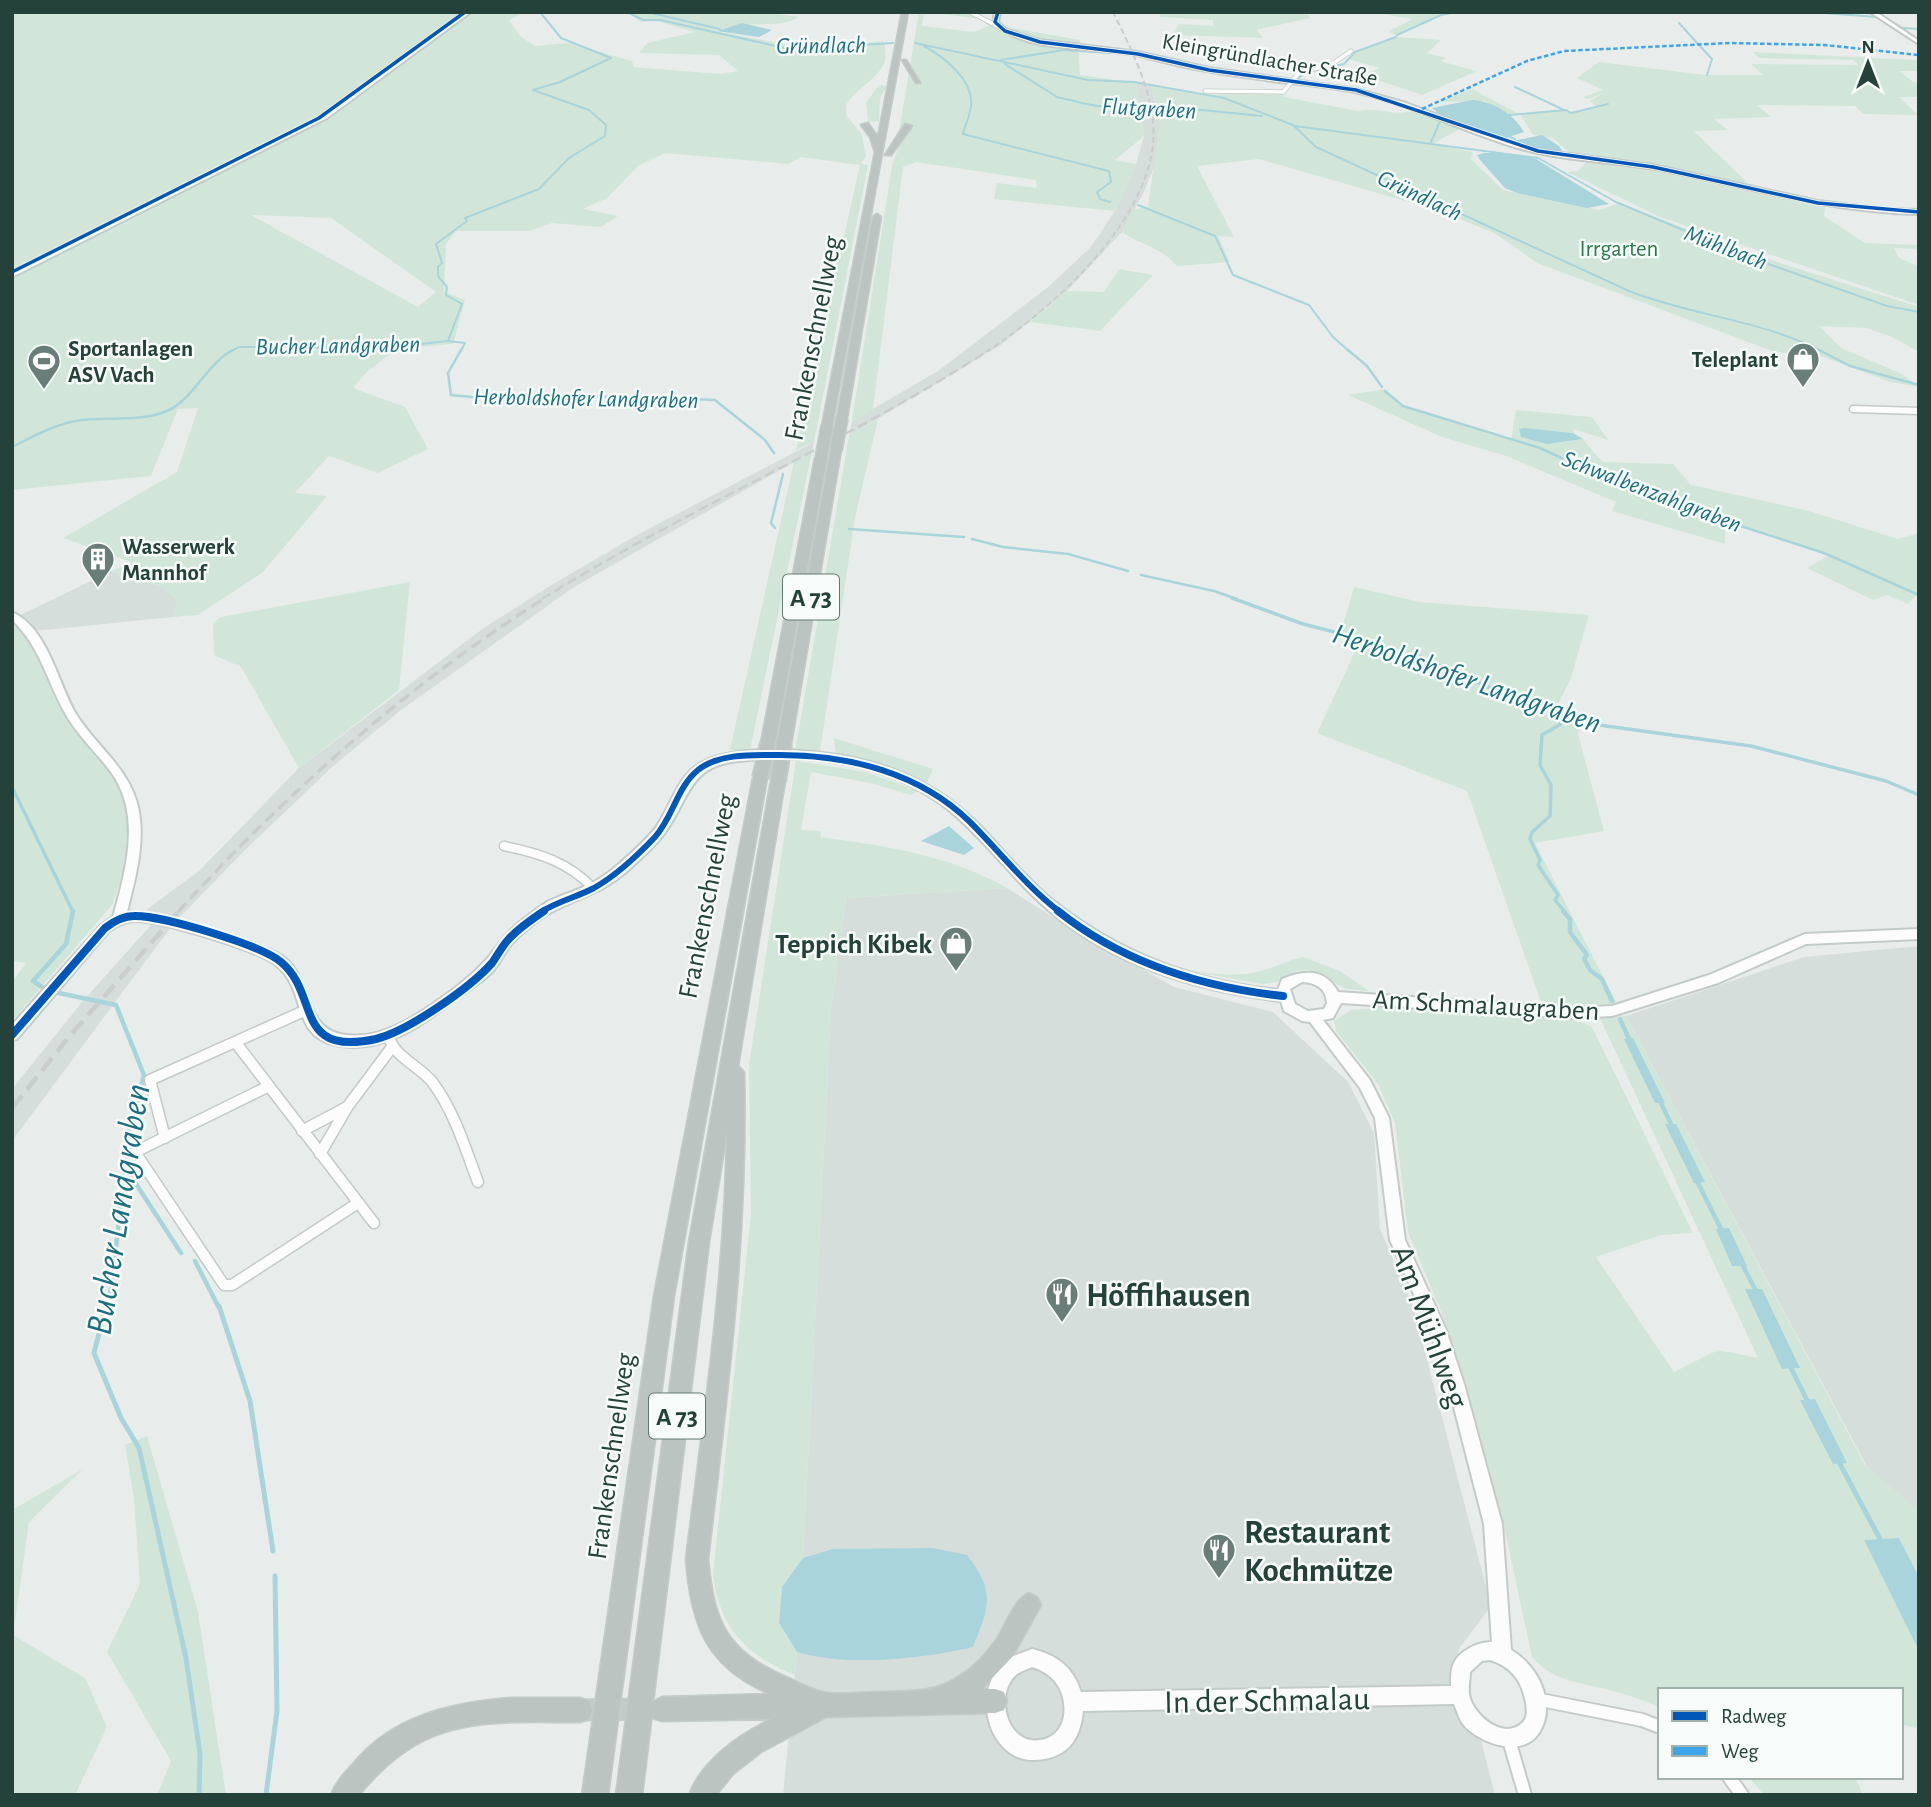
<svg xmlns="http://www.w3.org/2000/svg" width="1931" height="1807" font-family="'Alegreya Sans',sans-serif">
  <rect width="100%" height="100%" fill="#e8edeb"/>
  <!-- built -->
  <path fill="#d6dedb" d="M1136,83L1151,86L1160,121L1159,141L1157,159L1144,192L1122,232L1067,291L1002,344L849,436L852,421L938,371L1048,287L1091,247L1115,211L1136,164L1144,136Z
    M814,442L812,452L574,587L401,710L331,768L246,849L174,923L12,1141V1089L82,1002L159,916L146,910L199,871L299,768L485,627L548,587L637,535Z
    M112,571L163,587L178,601L173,617L35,631L30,621L20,615Z
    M1007,888L1078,933L1174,987L1273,1012L1348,1082L1374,1133L1380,1229L1413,1306L1491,1606L1458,1650L1495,1795H783L797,1652L782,1587L803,1558L831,1009L846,898Z
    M1919,946V1564L1626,1016L1804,957Z"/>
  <!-- green -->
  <path fill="#d1e6d8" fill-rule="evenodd" d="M12,12H526L509,20L520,36L535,46L569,43L632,61L634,67L720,74L738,71L719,55L639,53L647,43L695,32L656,21L641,22L629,14L594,12H762L799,17C779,30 743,19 716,31L803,48L883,41C896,74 860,81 846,105V115L862,135L866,156L861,164L868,165L814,442L796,450L860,165L800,157L789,164L665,153L638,166L607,198L583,209L618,216L601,227L552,223L530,231H456L446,244L444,292L465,300L453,344L396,349L367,372L353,388L405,407L428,449L378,473L329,456L295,493L327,496L263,572L198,615L173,617L178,601L163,587L112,571L131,562L63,538L177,472L198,408L178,409L151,476L12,490ZM251,215L331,218L436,292L418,307Z
    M919,12H924L922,26L974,32L988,26L981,19L926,12H970L1000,26L1081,40L1078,45L1080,75L1136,83L1144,136L1115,160L1136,164L1115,211L994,199L997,183L1037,188L1036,180L916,162L903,167L873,410L852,421L892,166L901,140L899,132Z
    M1161,12H1328L1307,13L1310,18L1257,30L1263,38L1173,35L1179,24L1213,26V20L1160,17Z
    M1368,12H1453L1443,14L1395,35L1389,31L1413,19Z
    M1399,37L1441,40L1427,53L1447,58L1440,61L1477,71L1422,95L1362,75L1380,68L1348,59L1354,51Z
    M1753,52L1919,60V71H1899L1913,82L1919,83V97H1899L1918,115L1863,114L1855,106L1757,105L1771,117L1714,119L1728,130L1694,131L1756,191L1671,168L1572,155L1553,138L1533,135L1520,114L1565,111L1571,113L1598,108L1590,101L1603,93L1588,99L1583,97L1603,90L1577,78L1599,62L1706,75H1763L1751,64L1859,65L1853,60L1758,58Z
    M879,85L887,86L880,98L879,121L868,122L866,103Z
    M1151,86L1200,95L1282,93L1284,97L1358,111C1383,107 1393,118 1420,109L1461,128L1432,144L1473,152L1471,159L1503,190L1599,210L1620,203L1746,252L1919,307V352L1892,337L1866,328L1819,326L1841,348L1902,374L1919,387L1890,382L1821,356L1775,352L1537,263L1496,234L1444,212L1259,159L1197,166L1234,237L1218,236L1230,262L1177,266C1162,248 1143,246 1122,232L1135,209L1148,207L1160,121Z
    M1472,89L1517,113L1509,114L1485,101L1439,102Z
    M1585,158C1666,171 1745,193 1825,207L1824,216L1865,243L1919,245V249L1894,248L1898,257L1919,267V305L1660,217L1567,172L1578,171L1585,164Z
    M1119,269L1153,275L1100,331L1030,322L1067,291L1104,292Z
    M1385,389L1398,404L1511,440L1516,410L1592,417L1608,440L1574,429L1573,433L1521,428L1519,434L1547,444L1583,439L1602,462L1673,464L1691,485L1809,511L1898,539L1919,533V597L1915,596L1908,604L1887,595L1873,600L1807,568L1830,555L1725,522V544L1612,511L1616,502L1506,456L1442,437L1348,395Z
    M878,419L855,518L820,751L795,752L849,436Z
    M812,452L750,750H730L794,462Z
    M410,582L399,690L299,768L241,667L214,655L213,623L221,617Z
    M1354,587L1420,602L1589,615L1571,678L1558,705L1588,718L1578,734L1604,831L1535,843L1617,1004L1542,1005L1467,791L1317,733L1359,643L1340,635Z
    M12,613L30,621L76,720L116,769L137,837L112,905L12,1021V982L26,963L12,961Z
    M834,738L933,769L927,783L879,764L836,755Z
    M796,761L866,772L919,791L911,795L870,783L811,772L801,830L821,831V837C886,846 949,855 1007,888L846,898L831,1009L803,1558L782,1587L779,1623L797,1652L795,1675C746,1656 719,1627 713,1574L751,1214L749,1065Z
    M1303,957L1340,971L1369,991L1346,989L1308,970L1297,971L1276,982L1262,984L1184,970C1208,973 1238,978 1261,971C1276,967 1288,960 1303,957Z
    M1377,1008L1577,1020L1592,1027L1693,1233L1661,1235L1596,1257L1674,1372L1718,1350L1758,1358L1600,1018L1626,1016L1865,1465L1919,1511V1577L1899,1538L1864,1540L1919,1651V1729L1901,1724V1690H1660V1707C1646,1702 1632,1696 1617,1692C1586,1683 1555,1684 1532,1657L1507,1540L1463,1375L1442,1314L1408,1232L1395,1123L1378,1084L1336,1031L1334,1021L1351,1010ZM1746,1289L1799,1367V1368L1782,1369ZM1815,1399L1846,1462L1801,1400Z
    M147,1436L198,1612L226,1795H157L171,1761L107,1652L140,1584L134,1499L125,1445Z
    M83,1469L29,1522L13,1635L85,1678L107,1727L75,1795H12V1510Z
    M1749,1777H1855L1863,1795H1764Z"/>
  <!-- water -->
  <path fill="#a9d4db" d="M742,23L772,30L759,37L717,31Z
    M1472,100C1493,101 1514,114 1524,132L1503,139L1441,116L1432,108Z
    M1542,135L1559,146L1563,152L1531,149L1508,142Z
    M1484,153H1506L1536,159L1609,204L1587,208L1517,193L1505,188L1480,160L1477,155Z
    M1524,428L1573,433L1583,439L1547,444L1521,437L1519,429Z
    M949,826L974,848L964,855L921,841Z
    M1633,1038L1665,1103H1655L1624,1039Z
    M1665,1124H1676L1705,1182L1694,1183Z
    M1729,1228L1747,1266H1732L1716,1229Z
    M1745,1289H1762L1800,1368L1782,1369Z
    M1815,1399L1847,1463L1833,1464L1800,1400Z
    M1899,1538L1919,1577V1651L1864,1540Z
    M933,1548L967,1555C995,1591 990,1606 973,1647C920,1659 849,1667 797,1652L779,1623L782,1587L803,1558L833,1549Z"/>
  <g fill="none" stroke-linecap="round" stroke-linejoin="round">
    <!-- stream-far4 -->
    <path stroke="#a9d4db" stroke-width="2" d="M601,12H607
      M627,12L643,20H660L789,49L893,43
      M647,12L720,29
      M1811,12L1877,17
      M1885,18L1902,28L1919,29
      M1679,23L1698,44
      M1397,35L1441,15L1456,12
      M915,43L1088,80L1134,82L1224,98L1293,125L1316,147L1629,291C1692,316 1763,320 1823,352
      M1699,45L1712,59L1707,75
      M924,46C944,57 974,80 971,106C970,116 965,125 963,134L1109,171L1111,182L1097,192L1100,199L1110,202
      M1139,55L1189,68
      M1001,60L1064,50L1110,53
      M1005,64L1057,97L1086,104L1135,112L1202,110L1262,116
      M1297,80L1304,73L1344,64L1355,52L1396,37
      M1272,81L1284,83
      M1515,87L1564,110
      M1509,115L1566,110L1571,113L1608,104
      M1295,126L1538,158L1616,202L1743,255L1887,306L1919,312
      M1510,137L1515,139
      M1431,142L1441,119
      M1138,205L1215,236L1233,275L1309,305L1333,337L1350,352
      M448,341L465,343L460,352
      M229,352L239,347L385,348L448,341L462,304L446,295L447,287L438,276V267L442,263L436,244L467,221L465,218L539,189L569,158L605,136L606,125L589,110L533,90L560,82L611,58L561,38L540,12"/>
    <!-- stream-far3 -->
    <path stroke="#a9d4db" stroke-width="2.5" d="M461,350L448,373L451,395L512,401L626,396L715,400L765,440L774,453
      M1348,350L1367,366L1382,387
      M1819,350L1850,366L1919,385
      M1385,391L1403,406L1540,448L1587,470L1722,520L1824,553L1919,595
      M12,447C34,436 57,423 82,420C110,417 140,422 167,411C194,399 206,364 233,350
      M775,528L771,523L783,474
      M849,529L964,537
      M972,539L1003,547L1068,554L1128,571
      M1141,575L1214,591L1237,599"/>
    <!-- stream-far2 -->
    <path stroke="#a9d4db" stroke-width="3.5" d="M1232,598L1303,624L1374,642L1401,656L1416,655L1531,706L1562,711L1599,725L1751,746L1886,781L1919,795
      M1562,711L1561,724L1542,735L1540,765L1551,785L1550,816L1532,832L1530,839L1540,860L1538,865L1558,895L1555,900L1565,912
      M12,787L73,912"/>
    <!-- stream-far1 -->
    <path stroke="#a9d4db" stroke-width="4.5" d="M1563,911L1570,919V932L1587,955L1584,959L1590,970L1602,979L1612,1001
      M47,990L33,981L66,944L73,911
      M54,992L116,1005L144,1075L128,1135L112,1285L106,1308
      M1620,1019L1629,1039
      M1661,1103L1671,1124
      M125,1167L181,1253
      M1698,1183L1721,1229
      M195,1261L219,1308
      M1743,1266L1755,1289"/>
    <!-- stream -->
    <path stroke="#a9d4db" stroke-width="5" d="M106,1306L94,1353L121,1418L139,1448L186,1658L200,1754L199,1795
      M219,1306L250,1401L273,1551
      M1791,1368L1807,1400
      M1840,1464L1880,1539
      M266,1795L277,1711L275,1576"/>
    <!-- highway-tunnel -->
    <path stroke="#c1cbc8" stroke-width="23" stroke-dasharray="23 11" stroke-linecap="butt" d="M580,1710L646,1709"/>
    <defs>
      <path id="street-far4" d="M970,12L999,27
        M1289,57L1301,72
        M1205,91L1283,92L1299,73L1332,64L1351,51"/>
      <path id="street-far3" d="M1853,409L1919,411"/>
      <path id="street-far2" d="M504,846C539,853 568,862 593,888"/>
      <path id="street-far1" d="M389,1037C395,1058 420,1066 433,1083C455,1113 465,1148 478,1182
        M236,1043L374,1223
        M267,1087L135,1152L224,1285H232L358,1203
        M302,1131L347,1107
        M165,1138L150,1080L304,1011
        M320,1154L348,1106L392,1047"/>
      <path id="street" d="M1536,1699L1642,1720L1660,1727
        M1509,1740L1525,1795
        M1729,1777L1742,1795"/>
      <path id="secondary" d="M465,12H471L327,118L12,277V272L323,116Z
        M995,12H1000L998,22L1007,30L1040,40L1138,52L1209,68L1356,89L1406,103L1500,138L1539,150L1653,165L1818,201L1885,209L1919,210V214C1824,212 1745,186 1654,169C1609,161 1563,161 1518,148C1464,132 1414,106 1359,93C1333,87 1306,85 1280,82C1235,76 1190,70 1145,57C1098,44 1032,57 993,23Z
        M1870,12H1876L1919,41V44Z
        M12,612C48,628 58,684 76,714C96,746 129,768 138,807C146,842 135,879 127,912C153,909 264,942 285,958C311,979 304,1026 340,1034C355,1037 373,1035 388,1029C414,1020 465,983 484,962C498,948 503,934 521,921C530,914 539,907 549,901C564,894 580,890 594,882C612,872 627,857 642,843C649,836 656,829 660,821C673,800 680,772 705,761C741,744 810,750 849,757C900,767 946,790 982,828C1004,851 1025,877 1050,898C1116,952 1193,981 1278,990L1282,979C1304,970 1325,968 1338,992L1572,1008L1612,1006L1709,975L1805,934L1919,929V939L1806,944L1718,983L1612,1016L1572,1018L1341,1003L1333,1018L1323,1020L1370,1080L1389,1118L1405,1240L1446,1330L1464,1384L1502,1524L1511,1650C1538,1665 1557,1704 1539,1733C1522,1759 1478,1743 1463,1724C1459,1719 1457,1711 1454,1704L1083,1711C1082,1723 1078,1737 1070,1746C1056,1761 1027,1765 1010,1753C982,1733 979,1686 1003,1662C1010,1656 1023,1653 1032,1649C1057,1655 1073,1667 1081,1692L1451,1686C1451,1680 1451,1674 1452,1669C1455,1652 1477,1642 1492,1642L1484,1524L1448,1384L1430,1331L1390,1240L1375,1118L1360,1088L1310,1022L1302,1021L1284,1011L1281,1001C1203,992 1127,970 1063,922C1023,892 995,851 958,818C899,764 814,752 738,761C689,766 690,797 666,831C659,842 648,852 637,862C624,875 609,886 591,894C576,901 560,906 546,915C533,924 519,934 509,947C503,955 499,964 493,971C483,981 471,989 459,997C428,1021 394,1047 352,1047C286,1045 311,993 276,965C257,950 160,921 135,921C125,921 117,926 109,931L17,1039L12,1040V1025L101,925L113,917C126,870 142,815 111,772C96,752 77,735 65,713C47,681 40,646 12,620ZM1302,982C1316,983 1326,988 1327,1003L1324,1009L1308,1011L1295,1004L1290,989ZM1490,1660C1512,1667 1522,1681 1526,1703C1527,1711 1528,1718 1522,1723C1503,1741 1472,1714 1469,1694C1468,1687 1470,1679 1470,1672L1482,1661ZM1032,1667C1055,1674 1067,1692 1064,1716C1062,1726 1056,1736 1045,1739C1008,1750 992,1695 1017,1674C1021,1671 1028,1669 1032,1667Z"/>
      <path id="highway" d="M902,12H908L832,426L827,429L822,426L875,152L870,137L861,125L868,123L878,137Z
        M902,60H906L920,83H916Z
        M905,124L912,126L891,155H885Z
        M877,214L881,217L847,418L842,421L837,418L873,217Z
        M836,447L841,450L791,744L784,749L777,744L831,450Z
        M821,455L827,458L775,743L768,748L761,743L815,458Z
        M760,773L767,778L674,1296L608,1795H582L654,1296L753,778Z
        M778,776L785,781L738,1066L744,1072C748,1236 727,1397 708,1559C714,1623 726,1651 788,1678C800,1683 815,1692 828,1693C845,1695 864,1692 881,1692C910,1691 934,1693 958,1677C973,1668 986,1654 996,1640C1006,1626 1013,1600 1029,1593L1037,1597L1041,1605L1012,1657L982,1689H995L1004,1692L1007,1701L1004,1710L995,1713L826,1717L761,1752L733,1774L716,1795H689C703,1759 738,1736 771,1719L662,1721L653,1718L652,1713L642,1795H616L689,1242L771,781ZM727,1131C725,1275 704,1417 686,1559C691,1625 706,1667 770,1694L662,1697L653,1702L709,1242Z
        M509,1698H580L589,1701L592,1710L589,1719L580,1722C485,1722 425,1714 359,1795H331C335,1783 344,1774 353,1764C392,1716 450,1703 509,1698Z"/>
    </defs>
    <!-- street-far4 casing -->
    <use href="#street-far4" stroke="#c5cac8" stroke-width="5"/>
    <!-- street-far3 casing -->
    <use href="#street-far3" stroke="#c5cac8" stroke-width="9"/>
    <!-- street-far2 casing -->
    <use href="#street-far2" stroke="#c5cac8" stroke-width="11"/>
    <!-- street-far1 casing -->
    <use href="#street-far1" stroke="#c5cac8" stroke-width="13"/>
    <!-- street casing -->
    <use href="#street" stroke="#c5cac8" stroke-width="16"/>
    <!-- secondary casing -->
    <use href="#secondary" stroke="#c3cbc8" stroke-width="4"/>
    <!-- highway casing -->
    <use href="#highway" stroke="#c3ccc9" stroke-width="3"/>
    <!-- street-far4 -->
    <use href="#street-far4" stroke="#fcfcfc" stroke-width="3.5"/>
    <!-- street-far3 -->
    <use href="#street-far3" stroke="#fcfcfc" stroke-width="6"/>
    <!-- street-far2 -->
    <use href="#street-far2" stroke="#fcfcfc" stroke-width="8"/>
    <!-- street-far1 -->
    <use href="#street-far1" stroke="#fcfcfc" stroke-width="10"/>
    <!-- street -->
    <use href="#street" stroke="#fcfcfc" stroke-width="12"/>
    <!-- secondary -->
    <use href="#secondary" fill="#fcfcfc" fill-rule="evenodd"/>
    <!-- highway -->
    <use href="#highway" fill="#bcc4c2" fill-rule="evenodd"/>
    <!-- rail-far3 -->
    <path stroke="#c9cdcc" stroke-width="2" stroke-dasharray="6 3.5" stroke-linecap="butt" d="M986,352C1054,308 1162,212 1153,122C1149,83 1130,47 1113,12"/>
    <!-- rail-far2 -->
    <path stroke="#c9cdcc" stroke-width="2.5" stroke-dasharray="10 5" stroke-linecap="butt" d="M542,599C687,508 846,443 989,350"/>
    <!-- rail-far1 -->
    <path stroke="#c9cdcc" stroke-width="3.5" stroke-dasharray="12 6" stroke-linecap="butt" d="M178,912C285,794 410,683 545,598"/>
    <!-- rail -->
    <path stroke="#c9cdcc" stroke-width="4.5" stroke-dasharray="16 8" stroke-linecap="butt" d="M12,1108L68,1038L179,911"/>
    <defs>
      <path id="highway-bridge-far1" d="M836,450L842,418
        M821,458L827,426"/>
      <path id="highway-bridge" d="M760,778L768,743
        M778,781L784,744"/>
    </defs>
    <!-- highway-bridge-far1 casing -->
    <use href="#highway-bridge-far1" stroke="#c3ccc9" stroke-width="14" stroke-linecap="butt"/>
    <!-- highway-bridge casing -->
    <use href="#highway-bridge" stroke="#c3ccc9" stroke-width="18" stroke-linecap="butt"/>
    <!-- highway-bridge-far1 -->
    <use href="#highway-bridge-far1" stroke="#bcc4c2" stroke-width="11"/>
    <!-- highway-bridge -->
    <use href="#highway-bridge" stroke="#bcc4c2" stroke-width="14"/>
    <!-- quiet -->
    <path stroke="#3ea4ec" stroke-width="2.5" stroke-dasharray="4.5 2.5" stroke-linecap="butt" d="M1422,109L1527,61L1564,51L1730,43L1824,45L1919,55"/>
    <defs>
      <path id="cycleway-far2" d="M998,12L995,22L1005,31L1040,42L1138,54L1209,70L1356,90L1538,151L1653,167L1818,203L1919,212
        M12,272L319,118L465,12"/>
      <path id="cycleway-far1" d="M541,912C558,901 577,897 594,888C617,875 637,856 655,837C673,817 677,787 698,770C719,753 754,755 780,755C849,755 920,773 970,822C1000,852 1026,886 1060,912"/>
      <path id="cycleway" d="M1058,911C1123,963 1201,987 1283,996
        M12,1035L105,928C114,921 123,916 134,916C161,915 261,945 281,962C320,994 293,1057 376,1039C408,1031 470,988 492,963C497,956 501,948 507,941C517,929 531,920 544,911"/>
    </defs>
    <!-- cycleway-far2 casing -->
    <use href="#cycleway-far2" stroke="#f7fbf9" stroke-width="5"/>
    <!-- cycleway-far1 casing -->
    <use href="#cycleway-far1" stroke="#f7fbf9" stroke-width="10"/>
    <!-- cycleway casing -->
    <use href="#cycleway" stroke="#f7fbf9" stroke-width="12"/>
    <!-- cycleway-far2 -->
    <use href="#cycleway-far2" stroke="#0057b8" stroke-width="3.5"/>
    <!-- cycleway-far1 -->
    <use href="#cycleway-far1" stroke="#0057b8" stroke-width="6"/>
    <!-- cycleway -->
    <use href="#cycleway" stroke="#0057b8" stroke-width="8"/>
  </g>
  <!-- icons -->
  <defs>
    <symbol id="shop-pin" viewBox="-11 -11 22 30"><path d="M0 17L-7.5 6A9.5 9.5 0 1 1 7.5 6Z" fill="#697e78" stroke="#f7fbf9"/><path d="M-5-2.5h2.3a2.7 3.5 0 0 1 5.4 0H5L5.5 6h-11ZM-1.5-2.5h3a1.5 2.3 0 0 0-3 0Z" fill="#fff"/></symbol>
    <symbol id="stadium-pin" viewBox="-11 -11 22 30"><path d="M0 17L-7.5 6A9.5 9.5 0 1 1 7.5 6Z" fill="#697e78" stroke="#f7fbf9"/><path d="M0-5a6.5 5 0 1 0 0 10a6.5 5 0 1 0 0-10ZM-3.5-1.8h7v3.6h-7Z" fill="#fff"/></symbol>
    <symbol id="building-pin" viewBox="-11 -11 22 30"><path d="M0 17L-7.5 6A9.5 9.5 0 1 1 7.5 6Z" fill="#697e78" stroke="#f7fbf9"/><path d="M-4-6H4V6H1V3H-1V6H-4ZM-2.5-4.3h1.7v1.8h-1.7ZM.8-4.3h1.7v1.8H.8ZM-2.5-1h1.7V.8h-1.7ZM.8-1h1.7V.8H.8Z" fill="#fff"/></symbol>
    <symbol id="restaurant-pin" viewBox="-11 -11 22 30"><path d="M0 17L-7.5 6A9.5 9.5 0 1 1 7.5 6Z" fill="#697e78" stroke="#f7fbf9"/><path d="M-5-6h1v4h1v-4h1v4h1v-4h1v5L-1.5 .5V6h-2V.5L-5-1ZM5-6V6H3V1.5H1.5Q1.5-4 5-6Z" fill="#fff"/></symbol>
  </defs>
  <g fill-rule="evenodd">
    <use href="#shop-pin" x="1784" y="340" width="38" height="52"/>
    <use href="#stadium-pin" x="25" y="342" width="38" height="52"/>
    <use href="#building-pin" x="79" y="540" width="38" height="52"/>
    <use href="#shop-pin" x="937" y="924" width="38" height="52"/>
    <use href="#restaurant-pin" x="1043" y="1275" width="38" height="52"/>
    <use href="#restaurant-pin" x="1200" y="1531" width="38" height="52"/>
  </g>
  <g text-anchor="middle" stroke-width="5" stroke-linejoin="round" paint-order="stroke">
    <!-- far-street labels -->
    <g font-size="23" fill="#24423a" stroke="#f7fbf9">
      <text transform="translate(1270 59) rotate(10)" y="8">Kleingründlacher Straße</text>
    </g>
    <!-- far-park labels -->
    <g font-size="23" fill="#2d7a4b" stroke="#f7fbf9">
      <text x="1619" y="256">Irrgarten</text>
    </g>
    <!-- far-poi labels -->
    <g font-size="23" font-weight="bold" fill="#24423a" stroke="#f7fbf9" text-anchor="start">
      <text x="68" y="356">Sportanlagen<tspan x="68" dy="26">ASV Vach</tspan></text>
      <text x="1778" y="367" text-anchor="end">Teleplant</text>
      <text x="122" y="554">Wasserwerk<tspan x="122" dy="26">Mannhof</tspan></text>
    </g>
    <!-- far-water labels -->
    <g font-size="24" font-style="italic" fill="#1c6f80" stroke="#f7fbf9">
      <text transform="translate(821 45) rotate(-1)" y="8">Gründlach</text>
      <text transform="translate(1149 108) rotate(3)" y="8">Flutgraben</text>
      <text transform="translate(1420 195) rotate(25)" y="8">Gründlach</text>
      <text transform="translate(1726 247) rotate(21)" y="8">Mühlbach</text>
      <text transform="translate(338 345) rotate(-1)" y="8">Bucher Landgraben</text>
      <text transform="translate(586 398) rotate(1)" y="8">Herboldshofer Landgraben</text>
      <text transform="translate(1652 491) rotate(21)" y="8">Schwalbenzahlgraben</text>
    </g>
    <!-- shield labels -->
    <g fill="#f7fbf9" stroke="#637a73" stroke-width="2">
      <rect x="783" y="574.5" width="56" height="45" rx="5"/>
      <rect x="649" y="1393.5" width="56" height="45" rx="5"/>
    </g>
    <g font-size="26" font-weight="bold" fill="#24423a">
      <text x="811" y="606">A 73</text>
      <text x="677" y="1425">A 73</text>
    </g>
    <!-- street labels -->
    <g font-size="28" fill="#24423a" stroke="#f7fbf9">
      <text transform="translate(812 338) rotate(-79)" y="10">Frankenschnellweg</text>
      <text transform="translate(706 896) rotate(-79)" y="10">Frankenschnellweg</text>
      <text transform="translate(1486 1004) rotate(3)" y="10">Am Schmalaugraben</text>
      <text transform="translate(610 1456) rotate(-82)" y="10">Frankenschnellweg</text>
    </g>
    <!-- poi labels -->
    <g font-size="28" font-weight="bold" fill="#24423a" stroke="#f7fbf9" text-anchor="end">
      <text x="932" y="953">Teppich Kibek</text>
    </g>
    <!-- water labels -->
    <g font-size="30" font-style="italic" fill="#1c6f80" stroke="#f7fbf9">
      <text transform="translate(1467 678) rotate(19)" y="10">Herboldshofer Landgraben</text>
    </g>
    <!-- near-poi labels -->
    <g font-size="33" font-weight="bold" fill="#24423a" stroke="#f7fbf9" text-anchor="start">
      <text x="1086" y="1306">Höffihausen</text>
      <text x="1244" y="1543">Restaurant<tspan x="1244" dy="38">Kochmütze</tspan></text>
    </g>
    <!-- near-street labels -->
    <g font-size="33" fill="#24423a" stroke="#f7fbf9">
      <text transform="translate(1431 1326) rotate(70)" y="12">Am Mühlweg</text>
      <text transform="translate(1267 1699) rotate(-1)" y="12">In der Schmalau</text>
    </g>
    <!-- near-water labels -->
    <g font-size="37" font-style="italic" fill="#1c6f80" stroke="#f7fbf9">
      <text transform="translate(117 1209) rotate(-81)" y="13">Bucher Landgraben</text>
    </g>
  </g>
  <!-- border -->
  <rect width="1931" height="1807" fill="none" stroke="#24423a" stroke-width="28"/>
  <!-- legend -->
  <rect x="1658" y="1688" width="245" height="91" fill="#f7fbf9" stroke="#a3b1ad" stroke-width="2"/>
  <rect x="1672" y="1711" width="35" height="10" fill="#0057b8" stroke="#a3b1ad" stroke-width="2"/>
  <text x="1721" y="1723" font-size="21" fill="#24423a">Radweg</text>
  <rect x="1672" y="1746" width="35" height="10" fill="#3ea4ec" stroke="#a3b1ad" stroke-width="2"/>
  <text x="1721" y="1758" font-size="21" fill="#24423a">Weg</text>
  <!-- north arrow -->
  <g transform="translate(1868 63)" stroke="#f7fbf9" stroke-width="5" paint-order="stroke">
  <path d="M0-5L12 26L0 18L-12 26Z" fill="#24423a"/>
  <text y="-10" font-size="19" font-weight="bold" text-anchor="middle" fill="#24423a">N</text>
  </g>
</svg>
